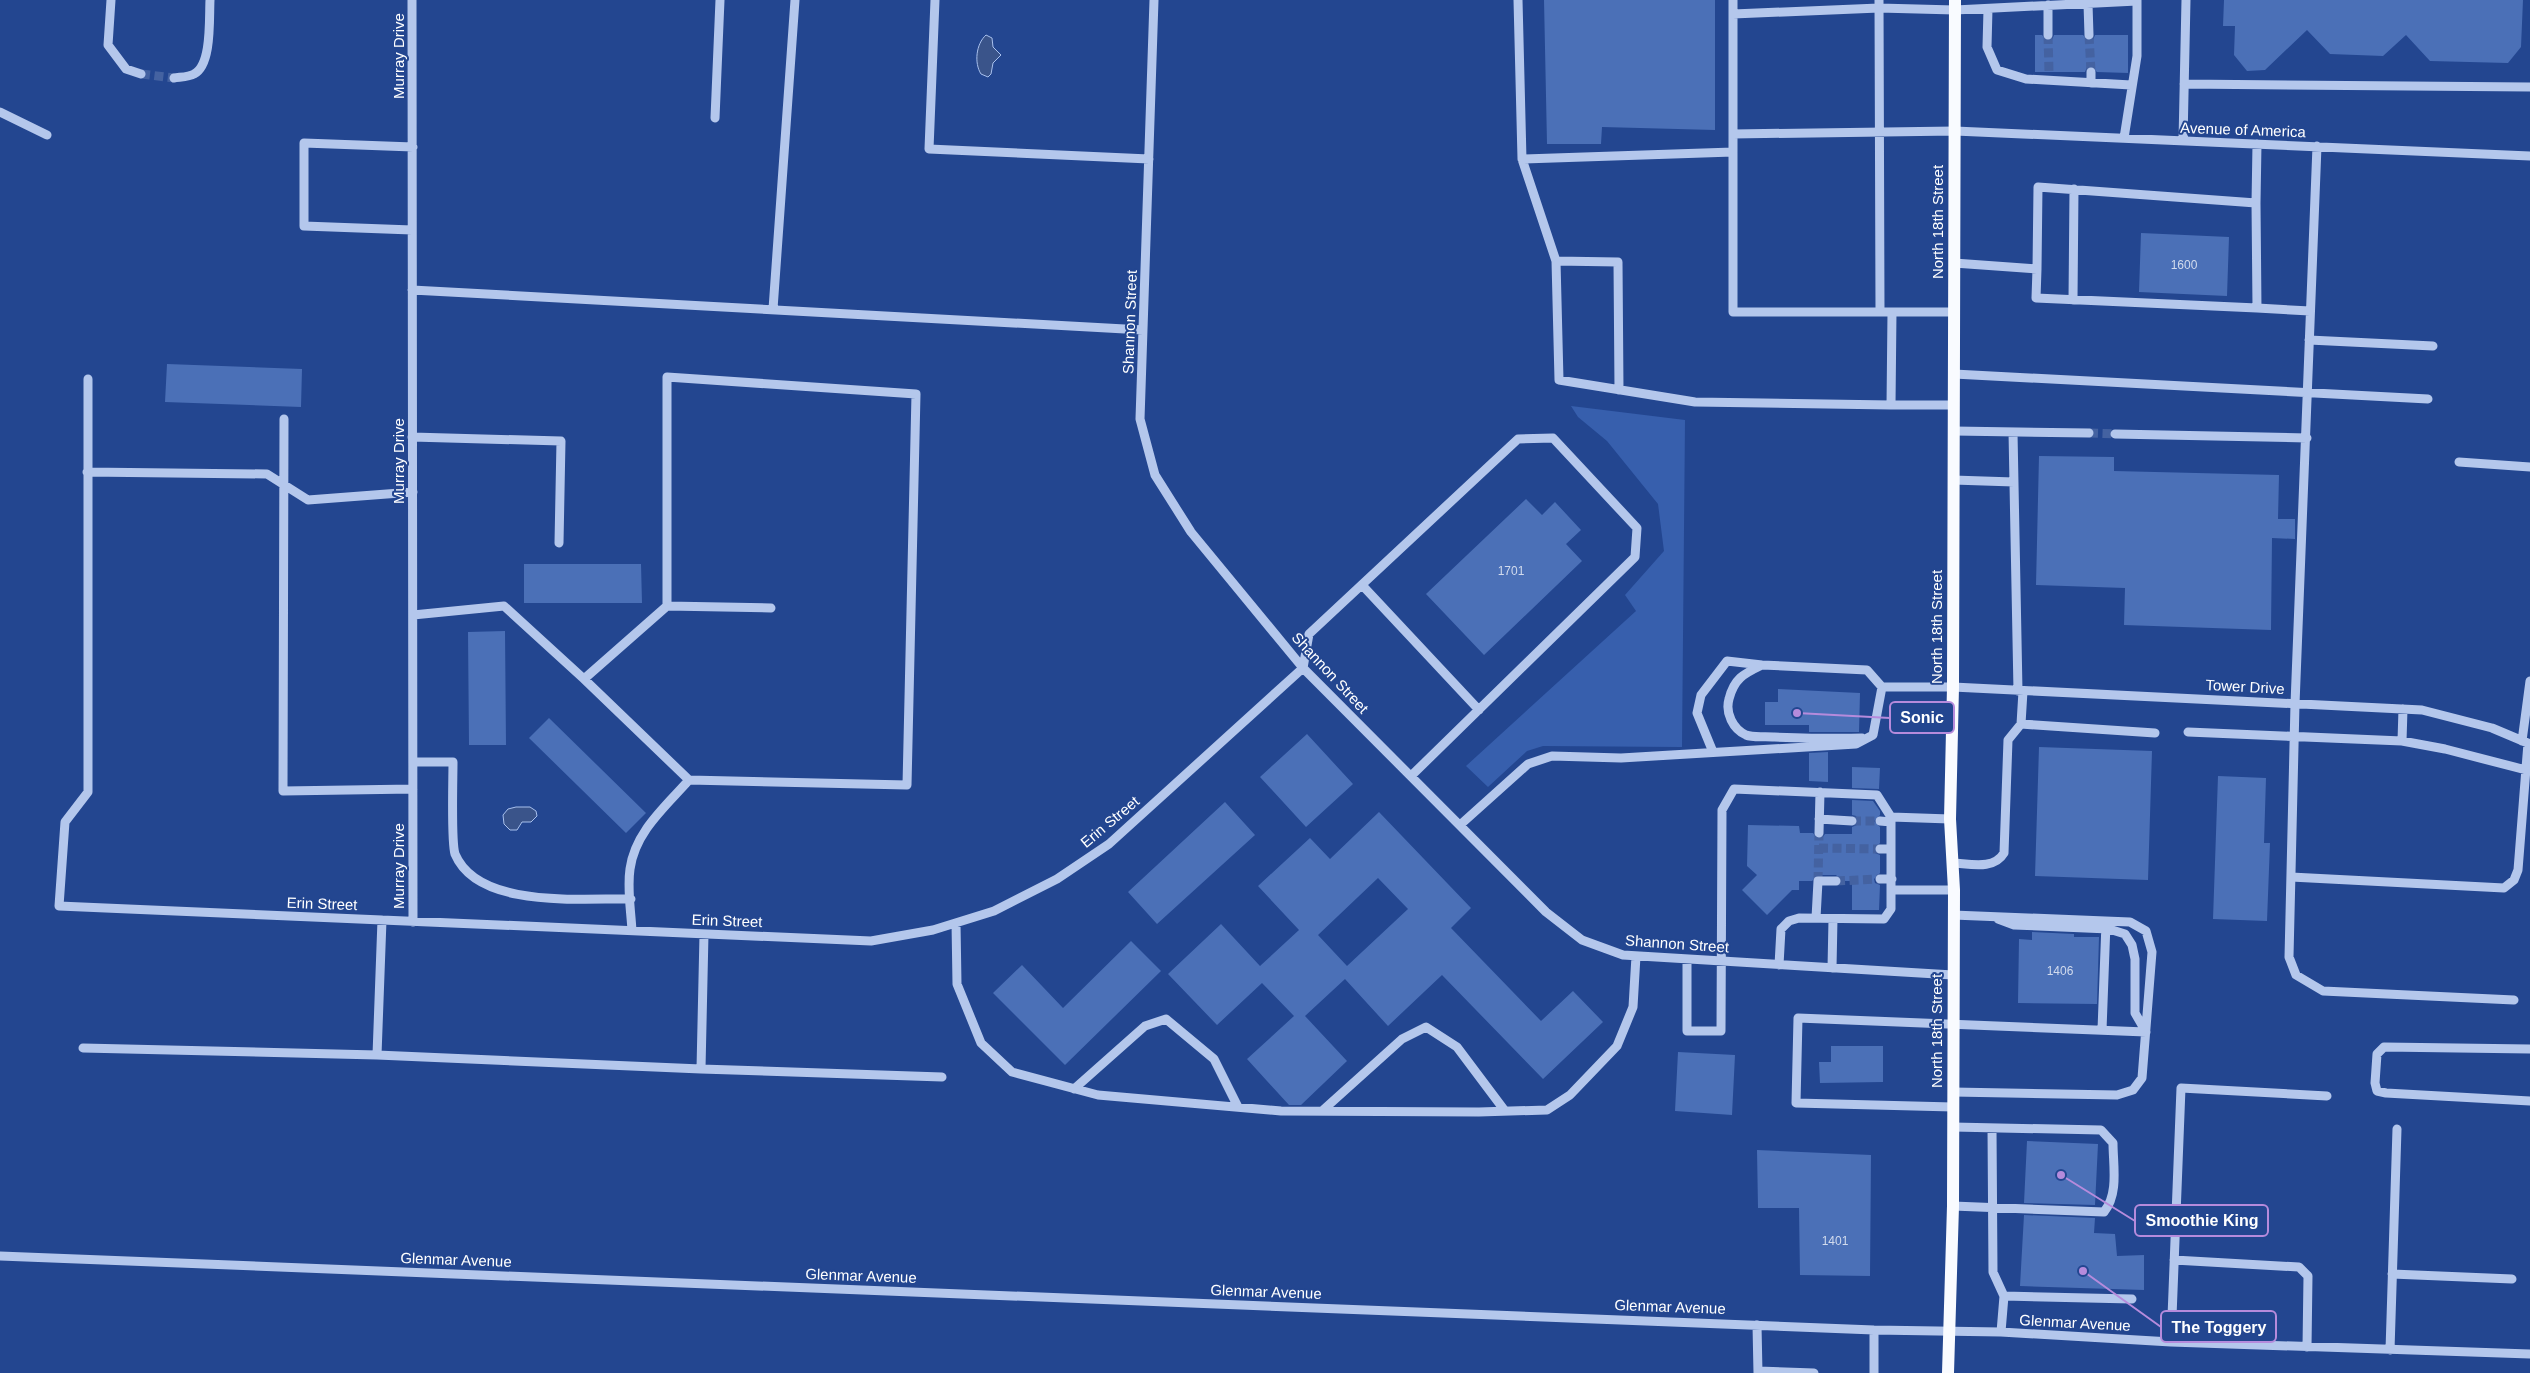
<svg xmlns="http://www.w3.org/2000/svg" width="2530" height="1373" font-family="Arial,sans-serif">
  <rect width="100%" height="100%" fill="#234690"/>
  <!-- green -->
  <path fill="#375fad" d="M1571,406L1685,420L1682,747L1543,746L1527,751L1488,787L1466,766L1636,611L1625,595L1664,551L1658,504L1607,441L1578,417Z"/>
  <!-- water -->
  <path fill="#3a548a" stroke="#a8c0ed" d="M986,35L992,38L993,47L1001,55L993,63L991,74L988,77L981,74C974,63 976,44 986,35Z
    M516,807H530L536,811L537,816L531,822H522L517,830H510L504,824L503,815L508,809Z"/>
  <!-- building -->
  <path fill="#4b70b7" fill-rule="evenodd" d="M1544,0H1715V130L1602,127L1601,144H1547Z
    M2224,0H2523L2521,47L2508,63L2430,61L2406,35L2383,56L2330,54L2307,30L2265,70L2247,71L2234,55L2235,26H2223Z
    M2035,35H2042L2048,41L2052,40L2054,35H2083L2089,41L2093,40L2095,35H2128V73L2097,72L2091,66L2087,67L2085,72H2035Z
    M2141,233L2229,237L2227,296L2139,292Z
    M167,364L302,369L301,407L165,402Z
    M2039,456L2114,457V471L2279,475L2278,519H2295V539L2272,538L2271,630L2124,625L2125,588L2036,585Z
    M1526,499L1542,515L1555,502L1581,530L1566,544L1582,561L1484,655L1426,594Z
    M524,564H641L642,603H524Z
    M505,631L506,745H469L468,632Z
    M1778,689L1860,693L1859,732H1809V725H1765V702H1778Z
    M549,718L646,813L626,833L529,738Z
    M1307,734L1353,784L1306,827L1260,777Z
    M2039,747L2152,751L2148,880L2035,876Z
    M1828,752V782L1809,781V753Z
    M1852,767L1880,768L1879,789L1852,788Z
    M2218,776L2266,778L2264,843H2270L2267,921L2213,919Z
    M1852,800L1873,801L1880,811V815L1874,821L1880,827V843L1874,849L1875,853L1880,855V873L1874,879L1875,883L1880,885L1879,910H1852V881H1842L1836,875H1818L1812,881H1799V890H1792L1767,915L1742,890L1757,875L1747,866L1748,825L1799,826L1800,833H1813L1818,839L1822,838L1825,834H1852V827L1857,825L1858,821L1856,816L1852,815Z
    M1225,802L1255,835L1157,924L1128,892Z
    M1379,812L1471,908L1451,928L1541,1021L1573,991L1603,1022L1543,1079L1442,975L1388,1026L1345,979L1305,1016L1347,1061L1301,1105H1289L1247,1059L1294,1016L1262,983L1217,1025L1168,974L1221,924L1260,966L1299,930L1258,886L1310,838L1330,859ZM1378,878L1408,909L1347,966L1318,935Z
    M2032,932L2074,934V937H2099L2097,1004L2018,1003L2019,939L2032,940Z
    M1131,941L1161,971L1065,1065L993,993L1022,965L1063,1008Z
    M1831,1046H1883V1082L1820,1083L1819,1062H1831Z
    M1678,1052L1735,1055L1732,1115L1675,1111Z
    M2027,1141L2098,1144L2095,1205L2024,1203Z
    M1757,1150L1871,1155L1870,1276L1800,1275L1799,1208H1758Z
    M2024,1215L2095,1218L2094,1233L2115,1234L2117,1256L2144,1255V1290L2020,1286Z"/>
  <g fill="none" stroke-linecap="round" stroke-linejoin="round">
    <!-- minor-tunnel -->
    <path stroke="#4462a1" stroke-width="9" stroke-dasharray="9 4.5" stroke-linecap="butt" d="M2048,35L2049,72
      M2089,35L2091,72
      M141,74L174,78
      M2089,433L2115,434
      M1852,821H1880
      M1819,848L1880,849
      M1818,881L1819,833
      M1836,881L1880,879"/>
    <!-- minor -->
    <path stroke="#b4c7ec" stroke-width="9" d="M111,0L108,45L126,69L141,74
      M412,0L413,922
      M935,0L929,149L1149,159
      M1154,0L1140,419L1155,475L1191,532L1303,668L1546,912L1582,940L1623,955L1953,975
      M1518,0L1522,159L1556,261L1559,380L1695,402L1891,405L1892,312
      M1733,0V312H1954
      M1879,0L1880,312
      M2088,4L2089,35
      M1988,9L1987,47L1997,70L2026,79L2131,85
      M1733,14L1879,8L1955,10L2137,1
      M2048,35V5
      M174,78C180,77 189,77 194,74C212,65 209,19 210,0
      M2091,83V72
      M2184,84L2530,87
      M0,112L47,135
      M715,118L720,0
      M1733,134L1955,131L2530,156
      M2124,138L2137,56V0
      M2183,141L2186,0
      M2317,146L2295,704L2289,957L2296,975L2323,991L2514,1000
      M1522,159L1733,152
      M412,230L304,226V143L413,147
      M1556,261L1618,262L1619,390
      M1954,263L2037,269L2038,187L2256,203L2257,144
      M2037,269L2036,298L2257,308L2256,203
      M412,290L1143,330
      M2073,300L2074,189
      M2257,308L2310,311
      M773,309L795,0
      M2309,340L2433,346
      M1954,374L2428,399
      M88,379V792L65,822L59,906L871,941L933,930L994,911L1057,879L1109,844L1303,668
      M1891,405H1954
      M284,419L283,791L413,789
      M1954,431L2089,433
      M2013,432L2018,691
      M2115,434L2307,438
      M412,437L561,441L559,543
      M2459,462L2530,467
      M87,472L267,474L308,500L413,492
      M1953,480L2014,482
      M1362,585L1479,710
      M413,615L504,606L584,679L689,780L907,785L916,394L667,377V606
      M1762,665C1743,674 1734,679 1729,699C1725,713 1733,729 1746,735C1753,738 1765,736 1773,737C1803,738 1832,739 1862,738
      M1303,668L1309,634L1518,439L1553,438L1637,528L1635,557L1411,776
      M584,679L667,606L771,608
      M2021,724L2023,691
      M2188,732L2402,741L2445,749L2526,770
      M2402,741L2403,709
      M2522,741L2530,681
      M1713,752L1697,713L1701,695L1727,661L1762,665L1867,670L1882,687H1953L2422,710L2492,728L2530,744
      M413,762H453C453,779 451,842 455,854C478,909 581,898 631,899
      M1819,819L1852,821
      M1880,821L1891,822
      M1460,825L1528,764L1552,756L1621,758L1856,744L1873,735L1882,687
      M1819,833L1820,792
      M1880,849H1891
      M1953,863C1971,864 1994,870 2004,853L2008,740L2021,724L2155,733
      M2291,877L2504,888L2514,880L2518,870L2528,743
      M1880,879H1892
      M1892,890H1954
      M1816,918L1818,881H1836
      M1998,919L2014,925L2109,929L2125,934L2132,945L2135,959V1013L2146,1032
      M956,923L957,984L981,1043L1012,1072L1098,1095L1281,1111L1479,1112L1547,1110L1570,1095L1617,1046L1633,1007L1636,956
      M632,931C631,911 627,889 630,869C635,832 665,807 689,780
      M1687,960V1031H1721L1722,810L1734,789L1877,795L1891,817L1950,819
      M1779,965L1781,929L1789,921L1799,918L1884,919L1891,909V817
      M1832,968L1833,919
      M2102,1030L2106,923
      M83,1048L377,1055L701,1069L942,1077
      M2530,1049L2384,1047L2377,1054L2375,1083L2377,1091L2386,1093L2530,1101
      M377,1055L382,920
      M701,1069L704,934
      M1074,1089L1145,1026L1166,1019L1214,1059L1238,1107
      M1953,1092L2117,1095L2133,1090L2142,1078L2152,952L2146,931L2130,922L1953,915
      M1953,1107L1796,1103L1798,1018L2146,1032
      M1322,1111L1402,1039L1426,1027L1457,1047L1505,1111
      M1992,1128L1993,1272L2004,1296L2001,1332
      M1953,1206L2104,1212C2119,1194 2113,1165 2113,1143L2101,1130L1953,1127
      M0,1256L1874,1330L2001,1332L2171,1342L2530,1354
      M2174,1260L2299,1267L2308,1276L2307,1347
      M2392,1274L2512,1279
      M2004,1296L2132,1299
      M1757,1325L1758,1373
      M1874,1330V1373
      M2171,1342L2181,1088L2327,1096
      M2390,1350L2397,1129
      M1758,1371L1814,1373"/>
    <!-- major -->
    <path stroke="#f9fbff" stroke-width="12" d="M1948,1373L1953,1206L1954,890L1950,819L1953,687L1955,0"/>
  </g>
  <g text-anchor="middle" stroke-width="4" stroke-linejoin="round" paint-order="stroke">
    <!-- number labels -->
    <g font-size="12" fill="#d2dbed">
      <text x="2184" y="269">1600</text>
      <text x="1511" y="575">1701</text>
      <text x="2060" y="975">1406</text>
      <text x="1835" y="1245">1401</text>
    </g>
    <!-- street labels -->
    <g font-size="15" fill="#fff" stroke="#234690">
      <text transform="translate(399 56) rotate(-90)" y="5">Murray Drive</text>
      <text transform="translate(2243 130) rotate(2)" y="5">Avenue of America</text>
      <text transform="translate(1938 222) rotate(-90)" y="5">North 18th Street</text>
      <text transform="translate(1130 322) rotate(-88)" y="5">Shannon Street</text>
      <text transform="translate(399 461) rotate(-90)" y="5">Murray Drive</text>
      <text transform="translate(1937 627) rotate(-90)" y="5">North 18th Street</text>
      <text transform="translate(1330 673) rotate(47)" y="5">Shannon Street</text>
      <text transform="translate(2245 687) rotate(3)" y="5">Tower Drive</text>
      <text transform="translate(1110 822) rotate(-40)" y="5">Erin Street</text>
      <text transform="translate(399 866) rotate(-90)" y="5">Murray Drive</text>
      <text transform="translate(322 904) rotate(2)" y="5">Erin Street</text>
      <text transform="translate(727 921) rotate(2)" y="5">Erin Street</text>
      <text transform="translate(1677 944) rotate(4)" y="5">Shannon Street</text>
      <text transform="translate(1937 1031) rotate(-90)" y="5">North 18th Street</text>
      <text transform="translate(456 1260) rotate(2)" y="5">Glenmar Avenue</text>
      <text transform="translate(861 1276) rotate(2)" y="5">Glenmar Avenue</text>
      <text transform="translate(1266 1292) rotate(2)" y="5">Glenmar Avenue</text>
      <text transform="translate(1670 1307) rotate(2)" y="5">Glenmar Avenue</text>
      <text transform="translate(2075 1323) rotate(3)" y="5">Glenmar Avenue</text>
    </g>
  </g>
  <!-- callouts -->
  <path fill="none" stroke="#b68bdc" stroke-width="2" d="M1797 713L1890 718M2061 1175L2135 1221M2083 1271L2161 1327"/>
  <g fill="#b68bdc" stroke="#234690" stroke-width="2">
    <circle cx="1797" cy="713" r="5"/>
    <circle cx="2061" cy="1175" r="5"/>
    <circle cx="2083" cy="1271" r="5"/>
  </g>
  <g fill="#234690" stroke="#b68bdc" stroke-width="2">
    <rect x="1890" y="702" width="64" height="31" rx="5"/>
    <rect x="2135" y="1205" width="133" height="31" rx="5"/>
    <rect x="2161" y="1311" width="115" height="31" rx="5"/>
  </g>
  <g font-size="16" text-anchor="middle" font-weight="bold" fill="#fff">
    <text x="1922" y="723">Sonic</text>
    <text x="2202" y="1226">Smoothie King</text>
    <text x="2219" y="1333">The Toggery</text>
  </g>
</svg>
